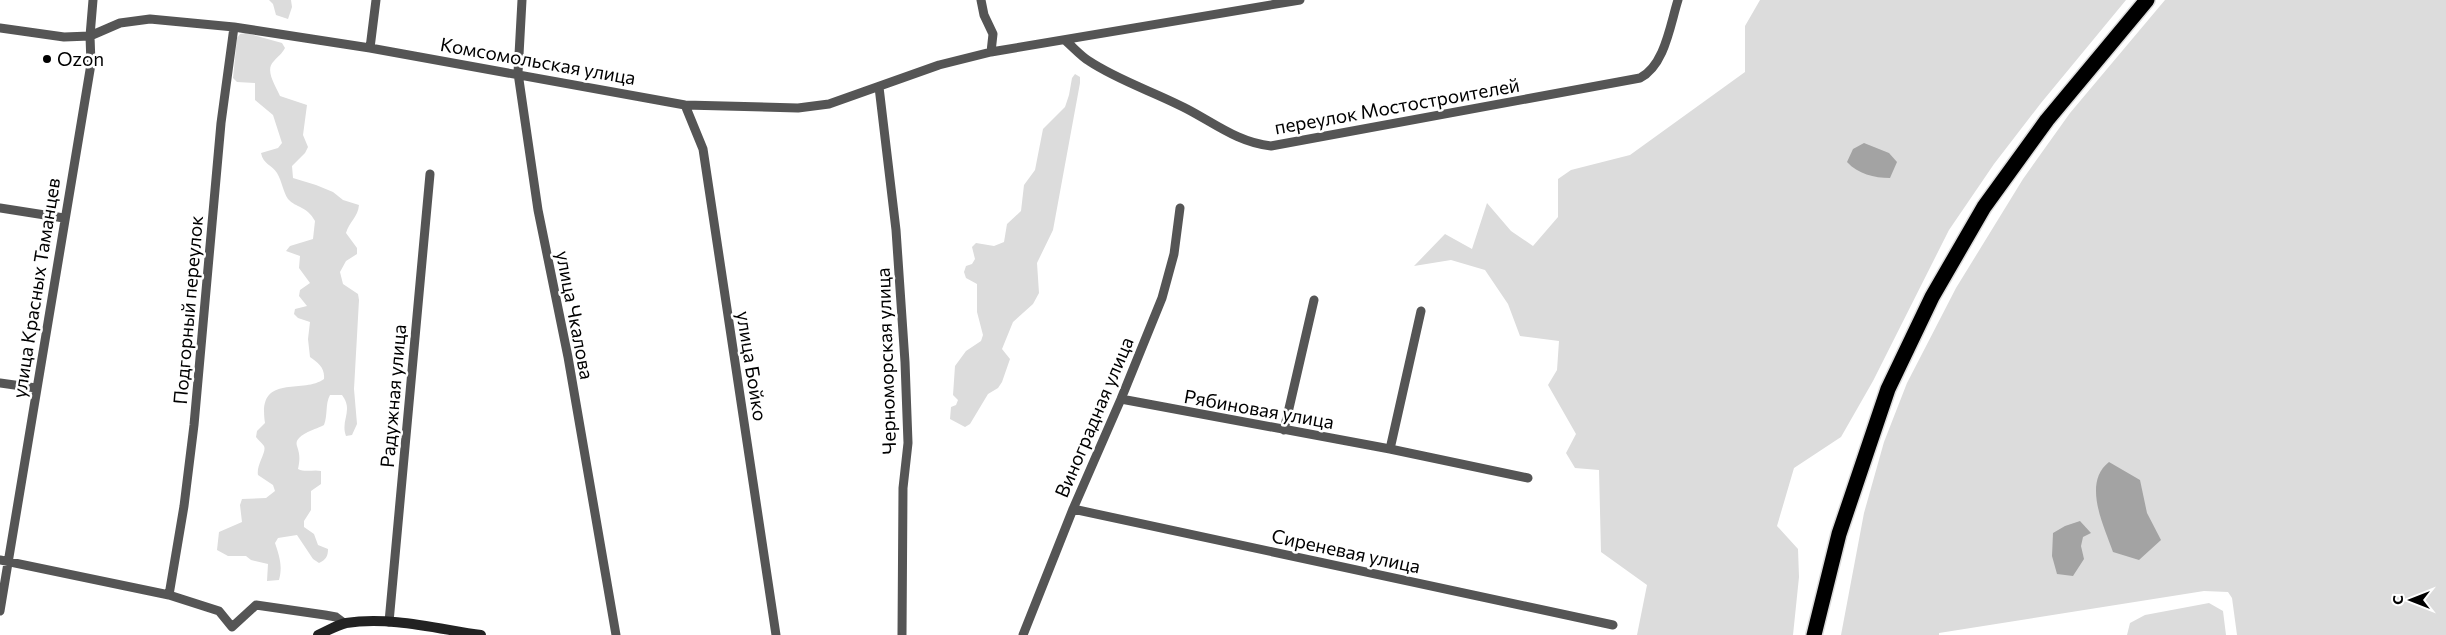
<svg xmlns="http://www.w3.org/2000/svg" width="2446" height="635" font-family="Commissioner,sans-serif">
  <rect width="100%" height="100%" fill="#fff"/>
  <!-- green -->
  <path fill="#dcdcdc" d="M269,0H291L292,7L288,19L276,15L273,4Z
    M1760,0H2126L2041,103L1994,164L1949,230L1873,381L1841,437L1794,468L1777,526L1798,549L1799,577L1793,635H1637L1647,585L1601,552L1599,470L1575,468L1566,453L1576,434L1548,385L1557,370L1559,341L1520,336L1508,304L1485,270L1451,260L1414,266L1445,234L1472,249L1487,203L1511,231L1533,246L1558,217V179L1571,170L1630,155L1745,72V26Z
    M2165,0H2446V635H2237L2232,598L2228,592L2204,591L1939,633V635H1841L1864,513L1884,442L1907,383L1956,288L2023,179L2070,113Z
    M246,33L282,43L285,48C282,54 278,56 274,61C264,70 276,86 280,96L307,105L303,135L308,147L305,153L292,166L293,178L316,185L333,192L343,200L359,205C358,217 349,222 346,233L357,248V254L346,261L340,272L343,284L358,294L359,300L354,389L357,424L352,435L346,436C340,420 354,411 342,395H330C325,404 328,415 324,425C317,429 293,435 297,446C300,455 300,459 298,469C306,473 313,469 321,471V484L311,491V510L304,521V527L314,534L318,545L328,549C328,556 326,560 319,563L313,559L297,535L278,538L275,543C279,555 283,566 279,580L267,581L268,564L251,560L246,556H228L217,550L219,532L242,522L240,505L242,499L266,498L275,491L273,485L258,475C256,465 267,452 264,446C262,443 258,440 256,437L257,431L265,423C257,372 302,395 324,379C325,367 318,363 310,357L308,339L310,322L298,318L294,314L295,309L307,306L299,296L300,290L310,283L299,268L300,256L286,251L290,246L313,239L315,221C307,206 296,208 288,199C283,192 282,181 277,173C272,165 263,164 261,153L278,148L282,143L273,115L255,100V83L237,82L233,78L237,38L240,34Z
    M1075,74L1080,77V83L1053,230L1037,263L1039,293L1033,304L1013,322L1002,349L1010,359L1002,382L998,388L988,394L970,424L965,427L950,419L951,407L956,405L958,400L953,395L955,366L966,351L981,341L983,335L977,312V284L966,278L964,272L966,266L972,264L975,259L972,247L976,243L994,246L1004,242L1007,224L1021,211L1024,185L1035,170L1043,129L1065,107L1069,95L1072,78Z
    M2209,603L2223,611L2226,635H2127L2130,623L2145,615Z"/>
  <!-- water -->
  <path fill="#a3a3a3" d="M1864,143L1889,153L1897,162L1890,178C1874,178 1858,174 1847,162L1853,149Z
    M2109,462L2140,480L2147,513L2161,540L2139,560L2113,552C2104,526 2082,483 2109,462Z
    M2080,521L2091,533L2083,537L2081,546L2084,559L2073,576L2057,574L2052,556L2053,533L2065,526Z"/>
  <g fill="none" stroke-linecap="round" stroke-linejoin="round">
    <defs>
      <path id="highway" d="M1814,635L1839,534L1888,389L1932,297L1984,207L2047,120L2147,0"/>
    </defs>
    <!-- highway casing -->
    <use href="#highway" stroke="#dbdbdb" stroke-width="18"/>
    <!-- street -->
    <path stroke="#555" stroke-width="9" d="M522,0L518,73L538,210L568,357L616,635
      M981,0L984,15L993,34L991,52
      M0,28L64,37L90,36L120,23L150,19L234,27L370,48L685,105L798,108L829,104L939,65L991,52L1300,0
      M1066,41C1074,48 1081,56 1089,61C1119,81 1155,92 1187,109C1214,123 1239,143 1271,146L1640,78C1665,65 1670,25 1678,0
      M370,48L376,0
      M879,87L896,230L905,362L908,443L903,488L902,635
      M685,105L703,149L776,635
      M0,208L64,218
      M0,383L36,388
      M1121,399L1390,449L1528,478
      M1284,430L1314,300
      M1390,449L1421,311
      M1073,509L1613,625
      M0,560L169,595L219,611L232,627L256,605L325,615L336,617L344,623
      M169,595L184,506L194,425L221,123L234,27
      M0,611L91,64L90,36L93,0
      M389,622L430,174
      M1023,635L1073,509L1121,399L1162,298L1174,254L1180,208"/>
    <!-- secondary -->
    <path stroke="#222" stroke-width="10" d="M318,635C327,631 337,625 346,623C390,616 438,629 481,635"/>
    <!-- highway -->
    <use href="#highway" stroke="#000" stroke-width="15"/>
  </g>
  <!-- markers -->
  <circle fill="#000" stroke="#fff" stroke-width="2" cx="47" cy="59" r="5"/>
  <g text-anchor="middle" stroke-width="5" stroke-linejoin="round" paint-order="stroke">
    <!-- poi labels -->
    <g font-size="19" fill="#000" stroke="#fff" text-anchor="start">
      <text x="57" y="66">Ozon</text>
    </g>
    <!-- street labels -->
    <g font-size="19" fill="#000" stroke="#fff">
      <text transform="translate(538 61) rotate(10)" y="7">Комсомольская улица</text>
      <text transform="translate(1397 106) rotate(-10)" y="7">переулок Мостостроителей</text>
      <text transform="translate(36 288) rotate(-81)" y="7">улица Красных Таманцев</text>
      <text transform="translate(188 310) rotate(-85)" y="7">Подгорный переулок</text>
      <text transform="translate(575 315) rotate(79)" y="7">улица Чкалова</text>
      <text transform="translate(886 361) rotate(-92)" y="7">Черноморская улица</text>
      <text transform="translate(752 366) rotate(81)" y="7">улица Бойко</text>
      <text transform="translate(393 396) rotate(-85)" y="7">Радужная улица</text>
      <text transform="translate(1259 409) rotate(10)" y="7">Рябиновая улица</text>
      <text transform="translate(1094 417) rotate(-67)" y="7">Виноградная улица</text>
      <text transform="translate(1346 551) rotate(12)" y="7">Сиреневая улица</text>
    </g>
  </g>
  <!-- north arrow -->
  <g transform="translate(2411 600) rotate(270)" stroke="#ffffff" stroke-width="4" paint-order="stroke">
  <path d="M0-4L9 19L0 12L-9 19Z" fill="#000000"/>
  <text y="-8" font-size="14" font-weight="bold" text-anchor="middle" fill="#000000">С</text>
  </g>
</svg>
